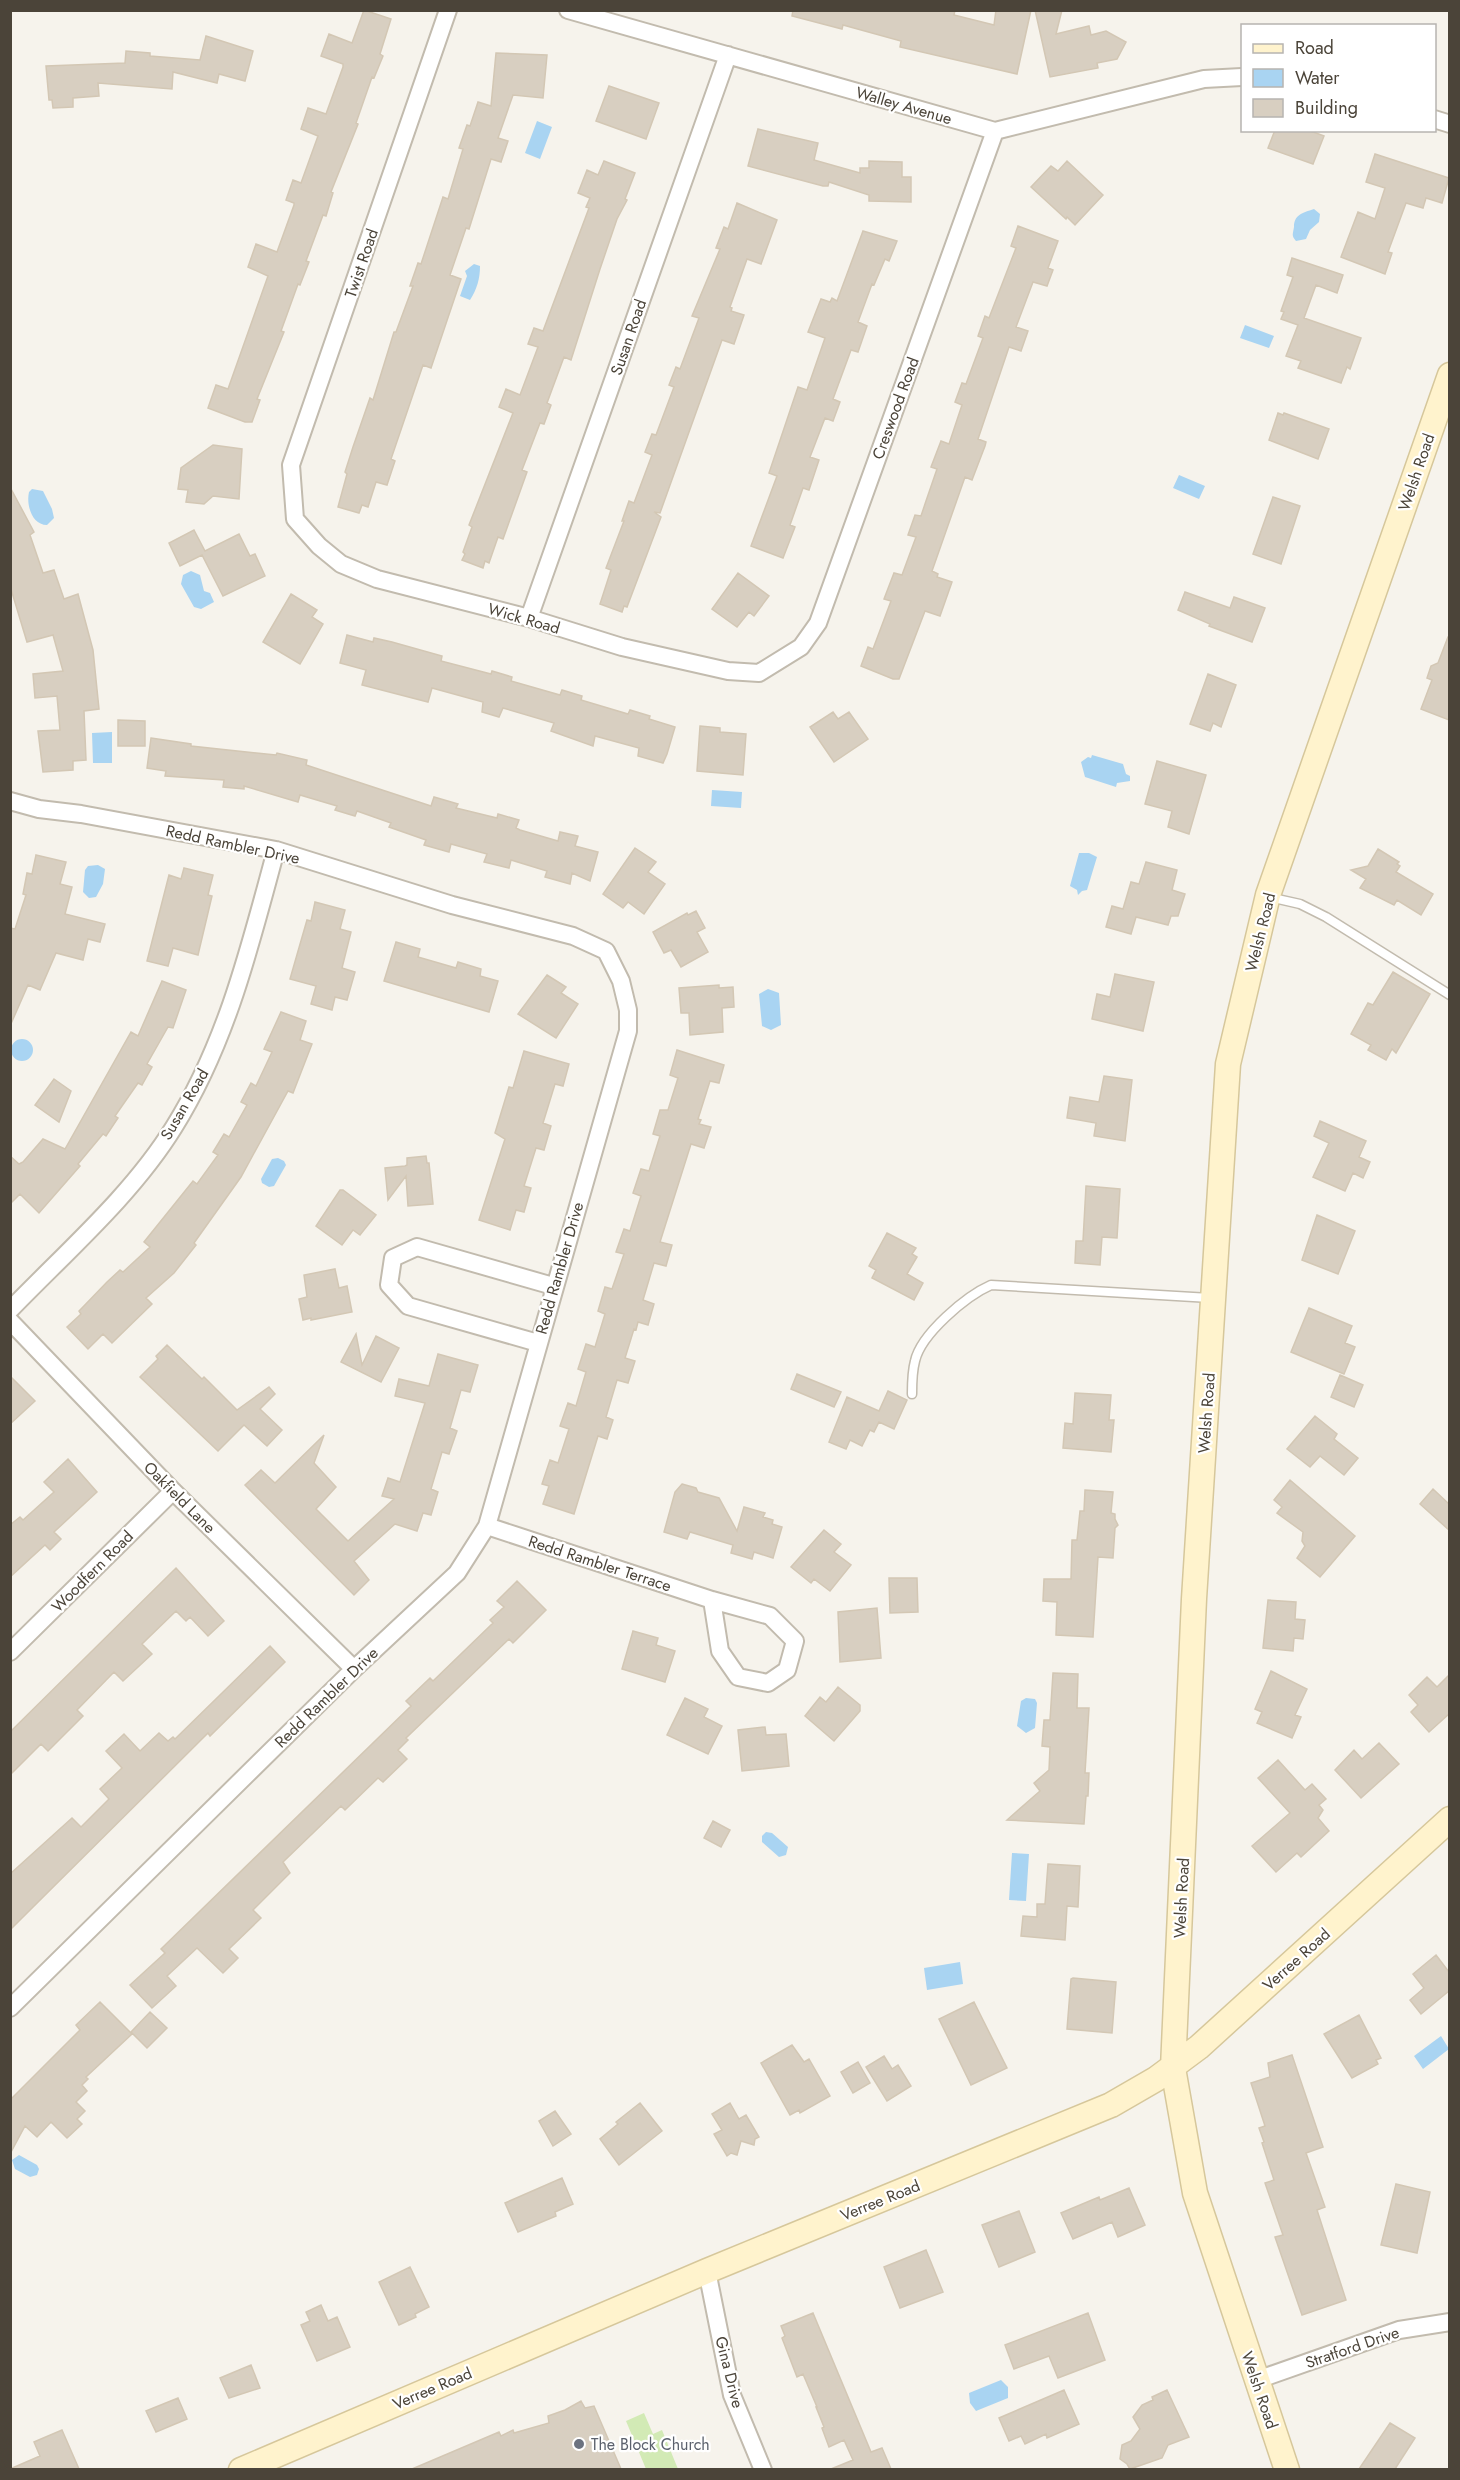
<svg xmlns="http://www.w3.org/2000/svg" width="1460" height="2480" font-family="Jost,sans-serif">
  <rect width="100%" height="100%" fill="#f6f3ec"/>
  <!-- green -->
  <path fill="#d2eab5" d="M644,2413L653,2434L662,2430L678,2469H646L626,2421Z"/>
  <!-- water -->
  <path fill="#a9d4f2" d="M537,121L552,127L540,159L525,153Z
    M1314,209L1320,214L1319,222L1310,230L1306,239L1296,241C1291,235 1293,234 1294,227C1294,215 1302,213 1314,209Z
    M474,264L480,266C480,279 477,289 470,300L460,296L467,276L465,271Z
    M1245,325L1274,336L1269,348L1240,338Z
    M1179,475L1205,486L1199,499L1173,488Z
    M32,489L43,491L52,509L54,518L47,525C32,525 26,505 29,492Z
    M191,571L200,575L204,591L210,593L214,602L201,609L194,607L181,584L183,575Z
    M112,732V763H93L92,733Z
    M1092,755L1123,764L1126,774L1130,776V781L1117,783L1116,787L1085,777L1081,762L1088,757L1091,758Z
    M712,790L742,792L741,808L711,806Z
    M1079,853H1089L1097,857L1087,890L1082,891L1078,895L1077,890L1070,886Z
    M98,865L105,869L103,884L96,897L89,898L83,892L85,870L88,866Z
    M768,989L779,993L781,1025L771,1030L762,1026L759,994Z
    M11 1050a11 11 0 1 1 22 0a11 11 0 1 1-22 0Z
    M278,1158L284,1161L286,1165L274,1186L269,1187L262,1183L261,1179L272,1159Z
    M1026,1698L1035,1699L1037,1703L1035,1728L1026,1733L1017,1726L1021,1701Z
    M766,1832L772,1833L788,1847L786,1855L779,1857L762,1842V1836Z
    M1012,1853L1029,1854L1026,1901L1009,1900Z
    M960,1962L963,1984L927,1990L924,1968Z
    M1441,2036L1449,2049L1423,2069L1414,2056Z
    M19,2155L37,2165L39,2169L37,2175L30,2177L15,2169L12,2160Z
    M1001,2380L1008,2387V2398L976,2411L970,2403L969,2393Z"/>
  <!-- building -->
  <path fill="#d8cfc1" stroke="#d3c7b4" stroke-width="1.5" d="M364,10L391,19L380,54L383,56L374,78L372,77L356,123L358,124L331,192L333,193L326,216L323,215L306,261L309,262L300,285L298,284L281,331L284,332L257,399L260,400L252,422H245L208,408L216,385L228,389L268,276L248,267L256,244L277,252L294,205V203L286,200L293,180L301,183L318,136L301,129L308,108L326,114L343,67V64L321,56L329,34L352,43Z
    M793,10H955L954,15L994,25L996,10H1031L1017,74L900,47L901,41L843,25L842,29L792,16Z
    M1035,10H1062L1056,34L1089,26L1091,35L1106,31L1126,42L1117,59L1097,63L1098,68L1050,77Z
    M206,36L253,51L245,81L219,74L217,83L173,72L172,89L98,83L99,96L73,98V107L53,108L52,100H49L46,66L125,63L126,51L150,53V56L200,60Z
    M496,53L547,55L543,98L513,95L498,138L508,141L501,162L491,159L469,229L466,228L450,275L461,279L431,368L423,365L391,459L395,461L387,485L376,482L368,507L362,505L359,513L338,507L347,474L345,472L353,447L370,398L373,400L394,332H396L413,286H410L418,263L421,264L443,197L448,199L463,149L459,148L467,125L470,126L478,102L491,106Z
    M609,86L659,103L646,139L596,121Z
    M758,129L818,143L814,160L860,173V168H869V161L902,162V177H911V202L869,201V195L829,182L828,186H823L748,166Z
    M1275,130H1308L1324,136L1313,164L1268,148Z
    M1375,154L1449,178L1442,203L1426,198L1423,208L1406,203L1388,252L1392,253L1385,274L1341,257L1358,212L1375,219L1385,188L1366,182Z
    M604,161L635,173L625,199L627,200L617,219L600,269L571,360L564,357L547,403L551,405L544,424L540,423L522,470L527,472L503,539L498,537L489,563L485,561L483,568L462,560L465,554L463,552L472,527L469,525L513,413L499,407L506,389L520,395L538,347L528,344L534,328L543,331L589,208L586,207L590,198L578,193L587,170L598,175Z
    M1067,161L1103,195L1075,225L1067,217L1066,219L1031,187L1051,166L1058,171Z
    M737,203L777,220L761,264L747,259L730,307L732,308L731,311L744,315L734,344L722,340L660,513L654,512L661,517L627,607L624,606L622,612L600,604L611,570L606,568L624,521H622L629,501L634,503L652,455L645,452L652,434L656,435L674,387L669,385L676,367L680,369L699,318L692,316L720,249L716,248L724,227L728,229Z
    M1018,226L1058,241L1048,268L1053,270L1047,286L1033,282L1016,327L1028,331L1021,351L1009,347L978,439L986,442L985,446L972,480L965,477L932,571L938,574L937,577L952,582L940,616L925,611L899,679H893L861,666L868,647L873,649L891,601L884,599L894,573L902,575L916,537L908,535L915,515L921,516L926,501L937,469L931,467L941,441L949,444L962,405L955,402L962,383L966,384L983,338L978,336L985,316L989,318L1016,248L1011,246Z
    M863,231L897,241L889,261L885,259L874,285L872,284L858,322L867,326L858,352L851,350L833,399L840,402L833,421L825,418L810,457L819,460L809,490L803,488L790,525L795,527L783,558L751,546L777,476L769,473L798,387L807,390L825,338L808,332L821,299L830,302L832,298L837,301Z
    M1292,258L1343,275L1337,293L1316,285L1304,318L1361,338L1350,369L1347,367L1341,383L1298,368L1301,361L1286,356L1298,325L1281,319L1284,312L1281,311L1293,277L1287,275Z
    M1278,413L1283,415L1284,413L1329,429L1318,459L1269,440Z
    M213,445L242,449L239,499L213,496L204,504L186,502L188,490L178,489L181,468Z
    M10,487L34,532L30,535L43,573L54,570L64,599L78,594L93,650L99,709L84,711L86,760L73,761V770L43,772L38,731L60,730L57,696L35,698L33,674L63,671L53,635L27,642L10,586Z
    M1273,497L1300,506L1281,564L1253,554Z
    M194,530L205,551L239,534L250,556L255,554L265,576L223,596L202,555L180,566L169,543Z
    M738,573L769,596L754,616L749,612L737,627L712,609Z
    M1185,592L1230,608L1234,597L1265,608L1252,642L1209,626L1210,624L1178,610Z
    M291,594L317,610L312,617L323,624L300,664L263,642Z
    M347,635L373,642L374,638L392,642L442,656L441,661L491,674L492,671L512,677L511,681L560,695L562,690L582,696L581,700L628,714L630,710L650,716L649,719L675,727L667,754L663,763L638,756L639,748L595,736L593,746L551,731L554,723L503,708L499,717L482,712L483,702L432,688L428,702L362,685L366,670L340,663Z
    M1448,637H1449V720L1421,709L1432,680L1427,678L1431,666L1438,663Z
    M1208,674L1236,685L1221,727L1213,723L1210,731L1190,724Z
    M833,712L838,719L849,712L868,739L834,762L810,727Z
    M118,720L145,721V746H118Z
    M700,726L720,728V732L746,734L743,775L697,771Z
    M151,738L191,744V746L276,755L277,753L307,760L306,765L431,806L434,797L458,804L456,808L497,818L498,814L519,820L516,828L520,830L558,841L560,832L578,836L575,846L598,852L590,881L572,873L570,884L545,877L547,871L511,860L509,868L484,862L487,854L451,844L449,852L424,845L426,840L389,827L391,823L357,811L355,816L335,810L337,806L300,795L298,802L244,786V789L223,787L224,780L165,776L166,771L147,768Z
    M1157,761L1206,775L1189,834L1168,827L1172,811L1145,804Z
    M635,848L656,862L648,872L665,884L644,914L628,902L623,908L603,894Z
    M1378,849L1399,862L1397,864L1400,866L1396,872L1433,894L1421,915L1397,900L1394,905L1360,888L1366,879L1351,870L1368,866Z
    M36,855L66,862L60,884L72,887L65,914L105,924L100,942L88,939L83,960L56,953L40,990L28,985L10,1026V928L15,929L26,895L23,894L27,873L32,874Z
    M1146,862L1177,870L1172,890L1185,894L1178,916H1171L1168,925L1136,917L1131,934L1106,927L1112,906L1123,909L1131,882L1139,884Z
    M184,868L213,875L208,895L212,896L198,955L173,948L168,966L147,961L169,875L181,879Z
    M315,902L345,910L340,929L351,932L342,968L355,972L347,1000L335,997L332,1010L311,1004L316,986L290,979L307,920L311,921Z
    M696,911L705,928L697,932L708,952L681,967L671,950L664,953L653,932L687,913L688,915Z
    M396,942L420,949L418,957L456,968L458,962L481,969L480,976L498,981L489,1012L384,981Z
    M1393,972L1430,994L1396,1053L1392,1049L1386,1060L1368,1050L1371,1045L1351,1034L1368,1003L1373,1005Z
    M1115,974L1154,982L1143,1031L1092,1019L1097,994L1110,997Z
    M547,975L566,987L561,993L578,1004L556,1038L518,1014Z
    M162,981L186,990L173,1028L168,1027L147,1064L152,1067L142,1085L138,1083L115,1116L118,1118L106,1136L103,1134L78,1164L80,1166L39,1213L20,1194L10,1204V1156L19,1164L23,1162L43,1139L65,1149L131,1032L138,1036Z
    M719,985V988L733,987L734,1007L722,1008L723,1032L690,1035L689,1013H681L679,988Z
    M281,1012L306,1021L300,1040L312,1044L293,1093L288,1091L241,1177L194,1243L196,1245L174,1273L146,1298L152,1304L112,1343L103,1334L88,1349L67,1327L81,1314L79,1311L107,1282L120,1270L123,1272L150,1247L144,1242L193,1181L197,1184L218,1155L213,1152L224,1134L229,1137L247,1105L241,1102L251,1083L256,1086L272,1052L264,1049Z
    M677,1050L724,1065L719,1083L710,1081L698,1119L701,1120L699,1124L711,1127L704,1148L691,1144L660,1242L672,1245L666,1266L654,1263L643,1300L654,1304L648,1325L638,1322L636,1330L634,1329L625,1358L635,1361L628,1383L617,1380L606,1417L613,1420L607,1439L598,1436L574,1514L543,1504L549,1486L542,1484L550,1460L558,1463L569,1429L560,1426L568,1403L576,1406L586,1372L578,1369L586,1344L595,1347L605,1314L598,1311L605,1287L612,1289L624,1254L616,1252L624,1229L630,1231L641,1196L633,1193L641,1169L649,1171L660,1136L653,1134L660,1110H668L678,1078L670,1075Z
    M524,1051L569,1064L563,1086L555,1084L543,1123L551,1126L544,1150L536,1148L524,1186L531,1188L524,1212L516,1210L510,1230L479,1220L505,1139L495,1133L509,1087L513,1088Z
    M1104,1076L1132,1080L1125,1141L1094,1136L1096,1123L1067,1118L1070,1097L1099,1102Z
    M54,1079L71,1091L59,1122L35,1105Z
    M1320,1121L1366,1141L1359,1157L1370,1162L1363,1178L1353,1173L1345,1191L1313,1177L1329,1143L1314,1136Z
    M426,1156L427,1163H429L433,1204L408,1206L406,1176L388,1200L385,1168L405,1166L407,1165V1158Z
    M1086,1186L1120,1189L1117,1238L1102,1237L1100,1265L1075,1263L1076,1241H1083Z
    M340,1190H343L376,1215L360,1235L353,1230L342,1245L316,1226Z
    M1317,1215L1355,1231L1338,1274L1302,1260Z
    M887,1233L916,1248L912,1254L917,1257L907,1274L923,1283L914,1300L872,1278L876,1270L869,1266Z
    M335,1269L339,1288L347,1286L352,1312L311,1320V1318L303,1320L299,1299L307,1297L304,1275Z
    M1309,1308L1352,1326L1345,1343L1355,1347L1344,1374L1291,1352Z
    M356,1334L362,1365L376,1336L399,1348L381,1382L341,1362Z
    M167,1345L202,1379L204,1377L237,1410L269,1387L275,1394L260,1409L282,1430L267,1446L244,1425L218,1451L140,1377L158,1359L156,1356Z
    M438,1354L478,1365L470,1392L461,1390L450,1428L457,1431L449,1454L442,1452L431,1489L438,1492L431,1515L423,1513L417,1531L395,1524L354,1561L369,1580L354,1595L245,1485L261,1470L275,1483L324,1435L314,1463L336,1487L316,1509L348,1541L394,1499L382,1496L388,1478L400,1482L425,1403L395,1396L399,1379L429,1386Z
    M797,1374L841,1392L834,1407L791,1389Z
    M1340,1375L1363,1385L1354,1407L1331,1397Z
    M10,1376L35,1401L10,1424Z
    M888,1391L907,1400L894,1429L879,1422L874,1432L870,1430L862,1446L850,1440L846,1449L829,1442L847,1397L879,1411Z
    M1075,1393L1111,1395L1109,1420H1114L1111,1452L1063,1448L1065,1423L1073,1424Z
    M1315,1416L1337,1434L1334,1439L1358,1458L1344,1475L1320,1456L1310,1467L1287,1449Z
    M68,1459L97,1492L54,1532L61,1539L50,1550L45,1545L10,1577V1525L20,1517L23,1520L54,1492L44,1482Z
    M1290,1480L1355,1536L1320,1577L1297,1558L1305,1546L1302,1541L1303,1532L1277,1513L1282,1507L1274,1500Z
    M682,1484L696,1488L698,1492L719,1498L737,1531L744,1507L765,1513L763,1517L773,1520L772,1524L782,1527L773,1558L754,1552L752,1559L731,1553L733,1545L690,1532L687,1539L664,1532L675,1492Z
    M1433,1489L1449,1504V1530L1420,1504Z
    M1085,1490L1113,1492L1111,1513L1115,1514V1519L1118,1525L1115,1528L1113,1558L1098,1557L1093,1637L1056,1635L1057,1602L1043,1601L1044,1579H1071L1072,1540H1077L1080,1511H1084Z
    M824,1530L841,1544L834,1552L851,1565L830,1591L814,1579L811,1583L791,1567Z
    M176,1568L224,1621L208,1636L190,1617L186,1621L176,1611L142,1644L152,1654L123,1681L114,1672L77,1710L83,1716L48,1751L41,1744L10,1775V1732Z
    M889,1578H917L918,1612L890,1613Z
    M517,1581L546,1610L513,1643L509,1639L406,1738L408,1740L398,1750L407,1759L383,1782L378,1778L345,1810L341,1806L283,1862L290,1873L253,1910L261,1918L229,1949L238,1958L223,1973L197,1948L167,1976L176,1986L152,2008L130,1985L165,1953L161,1949L411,1706L406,1701L430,1678L433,1681L493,1623L490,1620L504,1607L497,1601Z
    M1268,1600L1296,1602L1295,1619L1305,1620L1303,1639L1294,1638L1293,1651L1263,1648Z
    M877,1608L881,1658L840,1662L838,1612Z
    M633,1631L658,1638L656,1645L675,1651L665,1682L622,1669Z
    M270,1646L285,1662L210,1736L208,1733L10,1930V1874L72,1818L81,1827L109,1799L100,1789L122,1768L106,1751L124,1734L140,1751L159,1733L168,1741L173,1737L175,1739Z
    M1271,1671L1307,1689L1295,1715L1301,1717L1292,1738L1257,1723L1262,1712L1255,1709Z
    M1053,1673L1078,1674L1077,1708H1089L1085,1773H1089L1088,1796H1086L1084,1824L1007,1820L1040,1791L1034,1783L1049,1770L1050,1747L1042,1746L1044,1720H1050Z
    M1449,1675V1714L1429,1732L1411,1712L1418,1705L1409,1695L1427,1677L1437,1687Z
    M838,1687L860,1705V1711L834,1741L805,1716L820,1697L826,1702Z
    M685,1698L708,1709L704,1717L722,1726L708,1754L667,1735Z
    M765,1727L766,1735L786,1734L789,1766L742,1771L738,1730Z
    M1379,1743L1399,1764L1361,1798L1335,1770L1354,1750L1362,1759Z
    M1278,1760L1305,1790L1312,1784L1326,1799L1319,1805L1323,1810L1318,1818L1329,1831L1301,1857L1297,1853L1276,1872L1252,1846L1290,1813L1258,1778Z
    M713,1821L730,1830L721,1847L704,1838Z
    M1048,1864L1080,1866L1078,1907L1067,1906L1065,1940L1021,1936L1023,1916L1037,1917V1904H1045Z
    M1436,1955L1449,1972V1991L1421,2014L1410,2000L1424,1988L1413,1974Z
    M1073,1978L1116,1982L1112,2033L1067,2029L1071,1979Z
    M100,2002L132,2034L86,2077L88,2079L82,2085L87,2091L76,2102L85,2111L77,2119L82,2124L67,2138L51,2122L37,2137L25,2126L10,2154V2100L80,2030L76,2025Z
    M974,2002L1007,2068L971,2085L939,2019Z
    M150,2012L167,2028L147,2048L131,2032Z
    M1359,2015L1381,2058L1376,2060L1378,2064L1352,2078L1324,2034Z
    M792,2045L804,2062L809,2059L830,2096L800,2113L799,2110L790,2115L761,2063Z
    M1292,2055L1323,2147L1306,2153L1325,2207L1317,2210L1346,2300L1302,2315L1275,2237L1283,2235L1265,2183L1274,2180L1262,2143L1264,2142L1259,2128L1265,2126L1251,2083L1270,2077L1268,2063Z
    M884,2056L892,2069L898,2065L911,2086L887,2101L866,2067Z
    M858,2062L870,2083L853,2093L841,2072Z
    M640,2103L662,2131L619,2165L600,2139L618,2124L616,2122Z
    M730,2103L739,2119L746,2115L759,2137L755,2139L754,2145L741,2141L737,2155L731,2153L727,2156L714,2134L722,2130L712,2114Z
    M555,2111L571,2134L553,2146L539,2121Z
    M562,2178L573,2204L555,2212L556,2216L518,2232L505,2203Z
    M1396,2184L1430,2192L1417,2253L1381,2245Z
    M1129,2188L1145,2225L1118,2237L1112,2222L1073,2239L1061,2213L1099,2197L1100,2200Z
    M1019,2211L1035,2252L999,2267L982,2225Z
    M926,2250L943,2292L900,2308L884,2267Z
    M410,2267L429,2307L415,2314L416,2317L399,2325L379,2282Z
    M321,2305L328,2321L337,2317L350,2347L317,2361L301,2325L310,2321L306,2312Z
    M813,2313L871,2452L882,2448L891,2469H831L853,2460L844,2440L829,2447L822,2428L824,2427L816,2407H817L803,2374L797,2377L782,2338L785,2336L781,2326Z
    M1088,2313L1105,2360L1058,2378L1049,2356L1014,2369L1005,2345Z
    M251,2365L260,2388L229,2398L220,2378Z
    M1064,2390L1079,2424L1047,2438L1046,2434L1025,2444L1021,2436L1009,2441L999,2418Z
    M1167,2390L1189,2437L1168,2445L1162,2458L1130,2469L1127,2464L1120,2459L1122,2445L1131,2441L1140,2429L1133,2417L1142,2405L1153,2400L1152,2397Z
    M178,2398L187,2419L156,2432L146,2411Z
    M581,2401L585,2408L594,2406L621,2469H412L499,2432L501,2436L513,2430L514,2433L549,2423L548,2416L565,2410Z
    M1390,2423L1415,2438L1395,2469H1359Z
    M62,2430L79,2469H10L40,2456L34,2442Z"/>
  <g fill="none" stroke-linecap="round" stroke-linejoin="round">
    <defs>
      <path id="lane" d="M1269,897L1300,904L1326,917L1450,995
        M912,1394C912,1384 912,1372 915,1361C921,1334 966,1296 991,1285L1210,1298"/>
      <path id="street" d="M448,10L291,465L295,519L319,546L341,564L377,579L529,618L622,647L728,671L759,673L801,647L818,623L995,131
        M568,10L995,131L1204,79L1242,77
        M1434,119L1450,124
        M529,618L728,55
        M10,801L39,809L81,814L276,850L452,905L573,936L606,951L621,981L628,1010V1031L487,1526L457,1573L354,1669L10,2008
        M10,1310C66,1252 132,1195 174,1127C227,1042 250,946 276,850
        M10,1321L173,1491L354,1669
        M538,1343L408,1306L389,1285L393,1258L417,1247L553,1286
        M487,1526L712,1600L770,1616L795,1641L787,1670L768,1683L738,1677L720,1651L712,1600
        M10,1652L173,1491
        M707,2271L732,2395L763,2470
        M1257,2380L1399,2330L1450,2322"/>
      <path id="secondary" d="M241,2470L707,2271L1111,2105L1156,2079L1199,2047L1450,1819
        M1287,2470L1195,2193L1173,2068L1194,1599L1228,1064L1268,895L1450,375"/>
    </defs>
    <!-- lane casing -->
    <use href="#lane" stroke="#c2bbae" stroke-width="11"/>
    <!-- street casing -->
    <use href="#street" stroke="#c2bbae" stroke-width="20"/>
    <!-- secondary casing -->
    <use href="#secondary" stroke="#d6c79b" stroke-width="27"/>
    <!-- lane -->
    <use href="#lane" stroke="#fff" stroke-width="8"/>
    <!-- street -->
    <use href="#street" stroke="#fff" stroke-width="16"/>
    <!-- secondary -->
    <use href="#secondary" stroke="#fff3cd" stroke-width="24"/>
  </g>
  <!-- markers -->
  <circle fill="#6b7280" stroke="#fff" stroke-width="2" cx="579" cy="2444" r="6"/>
  <g text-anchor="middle" stroke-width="4.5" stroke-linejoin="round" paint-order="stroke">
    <!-- street labels -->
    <g font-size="16" fill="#4b4439" stroke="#fff">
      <text transform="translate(904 105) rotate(16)" y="6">Walley Avenue</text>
      <text transform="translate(361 263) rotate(-71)" y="6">Twist Road</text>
      <text transform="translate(628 337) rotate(-71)" y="6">Susan Road</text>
      <text transform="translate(895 408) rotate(-70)" y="6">Creswood Road</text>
      <text transform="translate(1416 472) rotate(-71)" y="6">Welsh Road</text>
      <text transform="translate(524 618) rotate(16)" y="6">Wick Road</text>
      <text transform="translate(233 844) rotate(12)" y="6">Redd Rambler Drive</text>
      <text transform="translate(1260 932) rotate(-76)" y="6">Welsh Road</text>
      <text transform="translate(184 1104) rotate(-60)" y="6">Susan Road</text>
      <text transform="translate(559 1268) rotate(-74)" y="6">Redd Rambler Drive</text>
      <text transform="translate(1206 1413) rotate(-86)" y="6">Welsh Road</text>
      <text transform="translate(180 1497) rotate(45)" y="6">Oakfield Lane</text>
      <text transform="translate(600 1563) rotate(18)" y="6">Redd Rambler Terrace</text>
      <text transform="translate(92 1571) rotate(-45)" y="6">Woodfern Road</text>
      <text transform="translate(326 1697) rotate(-44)" y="6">Redd Rambler Drive</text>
      <text transform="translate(1181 1898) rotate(-87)" y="6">Welsh Road</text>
      <text transform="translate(1296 1959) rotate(-42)" y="6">Verree Road</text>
      <text transform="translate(880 2200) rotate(-22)" y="6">Verree Road</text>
      <text transform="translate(1352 2347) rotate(-19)" y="6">Stratford Drive</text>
      <text transform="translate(730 2372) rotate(76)" y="6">Gina Drive</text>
      <text transform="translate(432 2388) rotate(-23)" y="6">Verree Road</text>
      <text transform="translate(1260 2390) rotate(71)" y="6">Welsh Road</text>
    </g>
    <!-- worship labels -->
    <g font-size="16" fill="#5b616d" stroke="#fff" text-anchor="start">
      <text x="591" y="2450">The Block Church</text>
    </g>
  </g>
  <!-- border -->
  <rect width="1460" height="2480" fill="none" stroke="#4b4439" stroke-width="24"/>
  <!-- legend -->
  <rect x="1241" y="24" width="195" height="108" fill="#ffffff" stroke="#b7b4b0" stroke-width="1.5"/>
  <rect x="1253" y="44" width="30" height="9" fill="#fff3cd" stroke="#b7b4b0" stroke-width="1.5"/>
  <text x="1295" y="54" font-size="18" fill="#4b4439">Road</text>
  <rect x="1253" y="69" width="30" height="18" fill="#a9d4f2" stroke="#b7b4b0" stroke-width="1.5"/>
  <text x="1295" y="84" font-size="18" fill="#4b4439">Water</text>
  <rect x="1253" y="99" width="30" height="18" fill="#d8cfc1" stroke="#b7b4b0" stroke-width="1.5"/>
  <text x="1295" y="114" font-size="18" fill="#4b4439">Building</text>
</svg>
